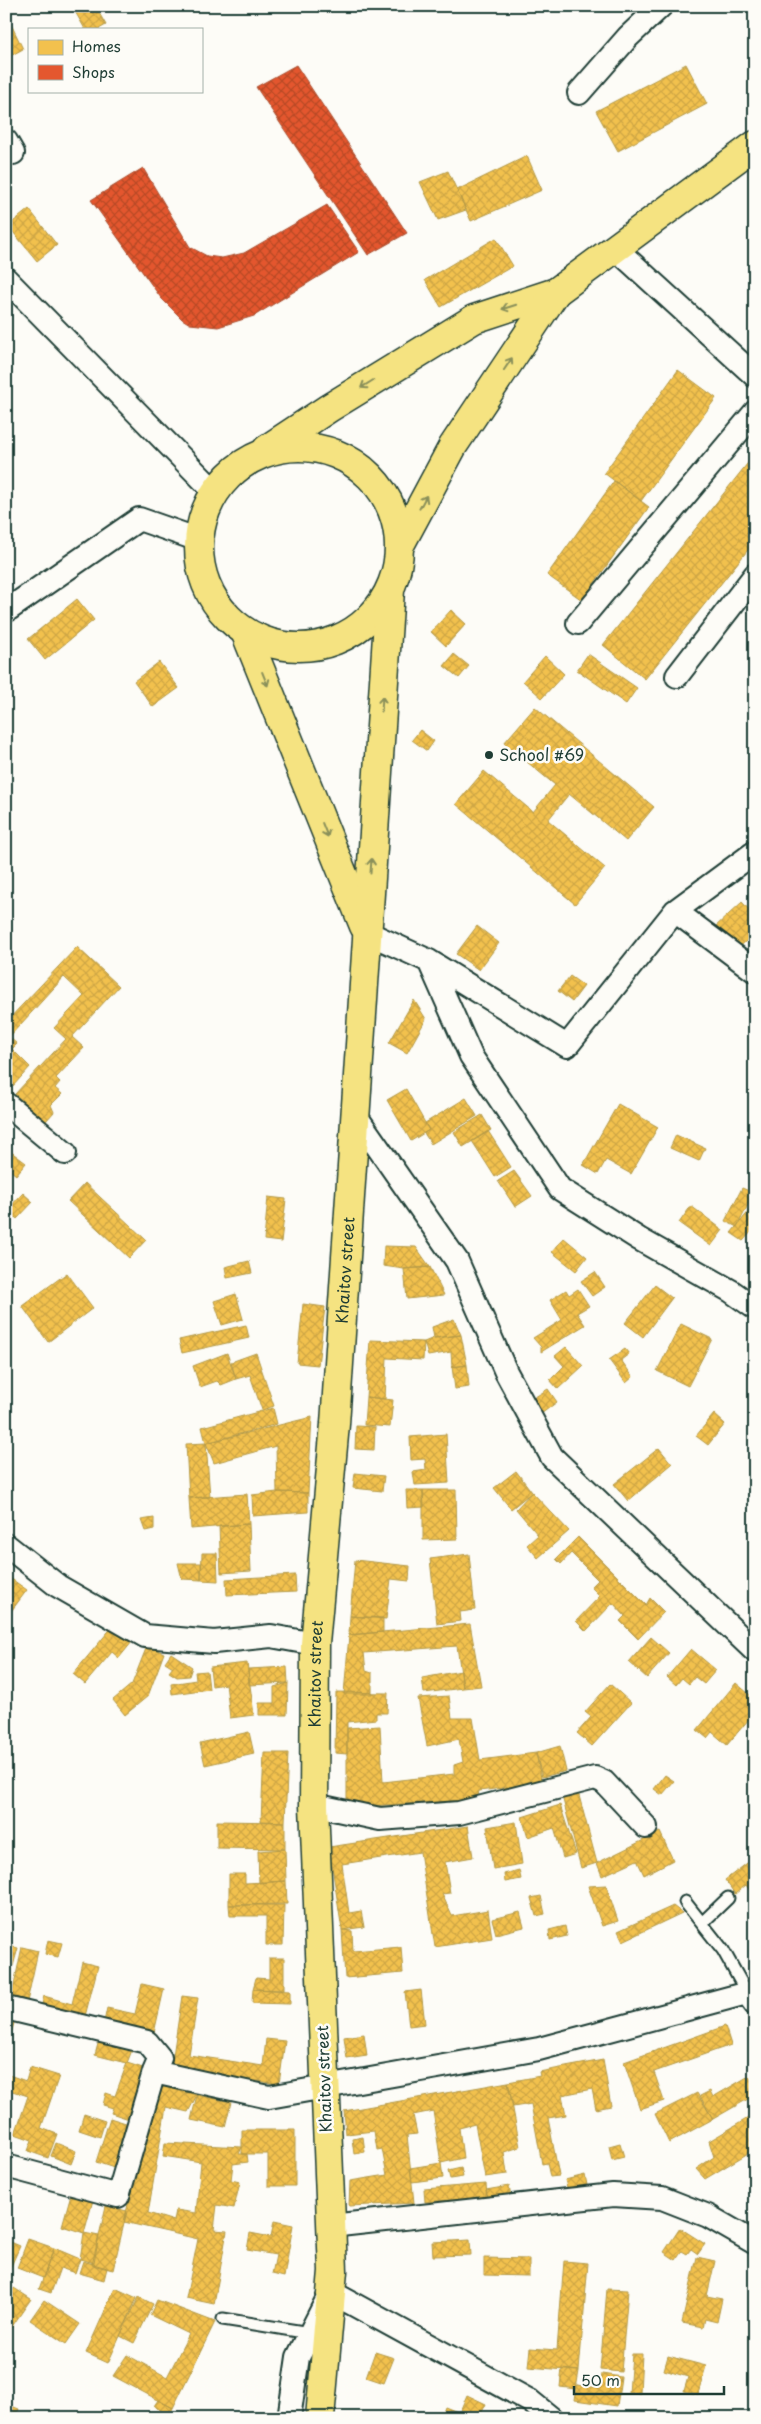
<svg xmlns="http://www.w3.org/2000/svg" width="761" height="2424" font-family="'Playpen Sans',sans-serif">
  <defs>
    <pattern id="homes-cross-hatch" width="8" height="8" patternUnits="userSpaceOnUse" patternTransform="scale(1.25)"><rect width="8" height="8" fill="#f2c14e"/><path d="M0 0l8 8M0 8l8-8" fill="none" stroke="#cfa745"/></pattern>
    <pattern id="shops-cross-hatch" width="8" height="8" patternUnits="userSpaceOnUse" patternTransform="scale(1.25)"><rect width="8" height="8" fill="#e4572e"/><path d="M0 0l8 8M0 8l8-8" fill="none" stroke="#b84928"/></pattern>
  </defs>
  <rect width="100%" height="100%" fill="#fdfcf7"/>
  <filter id="ink" filterUnits="userSpaceOnUse"><feTurbulence type="fractalNoise" baseFrequency=".02" numOctaves="2"/><feDisplacementMap in="SourceGraphic" scale="10" xChannelSelector="R" yChannelSelector="G"/><feConvolveMatrix kernelMatrix="1 2 1 2 8 2 1 2 1" color-interpolation-filters="sRGB"/></filter>
  <g filter="url(#ink)">
    <!-- homes -->
    <path fill="url(#homes-cross-hatch)" stroke="#b39946" d="M76,6H95L106,25L99,29H85L73,8Z
      M9,20L23,49L12,55L6,43V21Z
      M686,64L707,104L618,151L596,111Z
      M527,156L542,190L471,221L457,190Z
      M448,171L466,210L438,220L420,182Z
      M29,209L57,245L37,261L8,226Z
      M496,238L513,266L441,307L425,280Z
      M678,370L716,398L641,501L604,473Z
      M755,454V541L645,679L603,645Z
      M614,481L649,507L582,600L547,575Z
      M77,599L94,620L45,660L28,639Z
      M451,610L466,624L446,646L431,632Z
      M454,654L469,666L459,678L444,666Z
      M588,654L637,688L626,704L577,670Z
      M545,656L564,674L542,698L523,681Z
      M159,662L179,688L153,707L134,681Z
      M535,707L654,807L626,841L569,794L548,820L605,868L575,904L456,804L484,771L533,812L555,785L504,743Z
      M420,730L434,741L427,751L412,740Z
      M742,902L755,916V933L735,951L714,928Z
      M477,926L499,943L479,970L456,954Z
      M77,947L119,986L72,1037L84,1048L56,1078L60,1082L55,1088L62,1094L51,1105L54,1112L45,1122L15,1094L66,1039L54,1028L84,996L64,977L9,1037L17,1044L12,1049L30,1067L13,1086L6,1080V1022Z
      M570,976L584,986L572,1002L558,991Z
      M414,1000L426,1019L407,1053L389,1043Z
      M406,1089L429,1130L411,1141L387,1100Z
      M466,1098L477,1116L431,1144L424,1133L429,1130L425,1123Z
      M618,1104L658,1127L631,1174L606,1160L598,1174L583,1165Z
      M482,1115L491,1130L463,1147L454,1132Z
      M488,1131L511,1167L495,1177L472,1141Z
      M676,1135L705,1148L699,1161L670,1148Z
      M6,1148L26,1163L16,1175L6,1167Z
      M514,1171L532,1196L515,1207L498,1181Z
      M85,1183L146,1240L129,1258L68,1201Z
      M742,1188L754,1193L737,1227L725,1221Z
      M23,1193L33,1202L17,1219L7,1210Z
      M268,1197L286,1199L281,1242L264,1240Z
      M755,1204V1233L752,1231L743,1241L731,1233Z
      M691,1206L723,1230L711,1246L679,1223Z
      M564,1238L587,1257L576,1271L552,1252Z
      M384,1246L416,1247L430,1267L404,1269L383,1266Z
      M249,1261L252,1273L227,1278L225,1267Z
      M430,1267L444,1295L407,1299L404,1269Z
      M595,1272L605,1287L592,1296L581,1281Z
      M67,1273L93,1308L48,1342L22,1306Z
      M655,1285L672,1298L643,1337L625,1323Z
      M578,1289L589,1306L577,1313L585,1325L541,1352V1347L533,1338L562,1320L550,1300L566,1290L569,1295Z
      M236,1294L243,1319L222,1325L214,1301Z
      M303,1304L325,1307L318,1365L297,1363Z
      M454,1319L461,1335L434,1338L432,1327Z
      M681,1324L712,1339L688,1386L657,1371Z
      M246,1325L249,1338L182,1353L179,1340Z
      M461,1335L467,1365L452,1367L451,1352L428,1356L424,1342L434,1338Z
      M370,1340L424,1342L423,1360L387,1358L385,1399L366,1397Z
      M566,1347L583,1366L558,1389L550,1380L564,1366L555,1356Z
      M625,1349L629,1354L621,1360L633,1377L626,1383L609,1360Z
      M227,1353L236,1379L221,1385L217,1381L200,1387L193,1366Z
      M256,1353L274,1406L262,1410L250,1375L236,1379L231,1362Z
      M467,1365L469,1387L455,1389L452,1367Z
      M548,1389L557,1402L537,1417L527,1402Z
      M366,1397L393,1400L390,1427L364,1425Z
      M273,1408L277,1424L206,1443L202,1427Z
      M714,1414L725,1424L708,1445L696,1436Z
      M312,1417L308,1493L277,1492L276,1446L214,1463L206,1443Z
      M356,1426L375,1427L374,1450L355,1449Z
      M446,1434L449,1483L415,1485L413,1472L426,1470L425,1459L411,1460L410,1437Z
      M206,1443L210,1497L189,1498L186,1444Z
      M659,1448L672,1464L628,1501L614,1484Z
      M516,1471L532,1492L511,1509L494,1488Z
      M355,1473L384,1476L382,1491L353,1488Z
      M406,1490H423L424,1507L407,1508Z
      M423,1490H456L457,1539L423,1540Z
      M277,1492L308,1493V1512L253,1516L252,1495Z
      M532,1492L569,1531L538,1558L527,1545L538,1535L516,1509Z
      M247,1494L249,1524L191,1529L189,1498Z
      M154,1518V1529L145,1531L141,1520Z
      M249,1524L251,1571L221,1573L219,1526Z
      M578,1537L646,1605L650,1598L664,1612L638,1639L620,1621L625,1616L613,1603L586,1631L576,1621L600,1596L591,1587L598,1580L571,1553L561,1564L556,1559Z
      M202,1553H217L218,1581L201,1580Z
      M469,1554L475,1610L460,1612L461,1621L437,1624L430,1559Z
      M355,1560L410,1566L409,1581L391,1579L386,1619L350,1616Z
      M178,1563H201V1580L182,1579Z
      M295,1575L296,1592L227,1595L226,1579Z
      M10,1578L27,1590L6,1618V1582Z
      M350,1616L383,1618V1632L349,1635Z
      M470,1624L481,1686L463,1688L457,1646L364,1653L366,1671L372,1673V1694H344L349,1635Z
      M113,1626L132,1642L119,1658L112,1652L85,1684L73,1674Z
      M651,1637L669,1653L647,1678L629,1662Z
      M147,1646L164,1653L148,1696L125,1715L113,1700L132,1684Z
      M691,1649L716,1670L704,1684L695,1677L689,1684L682,1678L676,1685L667,1677Z
      M171,1653L192,1667L189,1676L177,1677L169,1672L173,1667L165,1662Z
      M247,1663L254,1715L230,1718L226,1684L212,1686L210,1667Z
      M287,1667L288,1683L249,1685L248,1669Z
      M207,1671L209,1689L172,1694L171,1684L196,1680L195,1672Z
      M461,1671L463,1688L424,1693L422,1678Z
      M288,1683L287,1715H259V1703H274V1687Z
      M736,1683L755,1699V1712L727,1745L712,1732L707,1738L697,1730Z
      M610,1684L631,1703L592,1746L577,1733L591,1717L585,1712Z
      M336,1692L388,1693L387,1713H376V1719L347,1722V1754L335,1753Z
      M449,1696L452,1718H473L480,1760L536,1753L542,1783L479,1791L477,1800L347,1807V1728L380,1726L383,1782L454,1774V1765L463,1762L459,1739L427,1746L418,1698Z
      M249,1732L254,1754L205,1765L200,1743Z
      M560,1746L566,1771L542,1777L536,1753Z
      M264,1753H288L285,1822L261,1821Z
      M665,1775L674,1781L662,1795L654,1789Z
      M578,1792L597,1863L581,1868L562,1796Z
      M560,1805L576,1854L563,1858L554,1828L528,1837L522,1817Z
      M217,1821L285,1822V1849L217,1848Z
      M516,1822L522,1864L493,1869L487,1827Z
      M468,1826L473,1857L445,1862L450,1893L442,1894L452,1916L488,1910L492,1938L435,1947L420,1852L342,1864L349,1913L361,1911L364,1927L342,1930L329,1847Z
      M660,1832L673,1860L644,1875L637,1860L602,1876L597,1863Z
      M285,1849L286,1881L259,1883L258,1851Z
      M755,1857V1897L746,1885L735,1894L725,1880Z
      M519,1870L521,1879L505,1882L504,1874Z
      M229,1874H245V1883L286,1881L287,1904L229,1905Z
      M606,1885L618,1921L602,1926L588,1886Z
      M541,1896L545,1914L536,1916L531,1898Z
      M229,1905H284L283,1945H266V1916H230Z
      M673,1906L682,1913L623,1941L618,1931Z
      M520,1912L524,1927L496,1934L492,1919Z
      M565,1926L567,1936L550,1940L549,1930Z
      M342,1930L352,1931L353,1951L401,1947L403,1973L345,1978Z
      M48,1940L62,1943L58,1957L45,1954Z
      M6,1945L18,1948L13,1966L6,1964Z
      M22,1947L38,1951L27,2002L11,1999Z
      M269,1958H284V1990L253,1989L256,1978L269,1979Z
      M82,1962L98,1966L84,2020L41,2008L44,1996L72,2004Z
      M142,1984L164,1989L154,2033L104,2022L107,2008L135,2014Z
      M253,1989L290,1991V2004L252,2003Z
      M421,1990L425,2024L409,2026L405,1992Z
      M182,1996L198,1998L189,2055L263,2066L266,2039L285,2041L279,2084L171,2069Z
      M6,2017L15,2020L6,2049Z
      M725,2026L731,2045L654,2072L664,2101L640,2109L624,2062Z
      M364,2034L367,2056L347,2059L344,2037Z
      M99,2040L132,2050L127,2063L95,2055Z
      M603,2060L611,2106L596,2109L592,2089L562,2095L566,2115L548,2118L559,2176L550,2177L547,2163L542,2164L531,2104L513,2107L508,2082L540,2076L539,2072Z
      M127,2063L146,2069L129,2119L111,2113L113,2108L103,2105L106,2093L115,2096Z
      M30,2067L59,2076L41,2128L57,2134L48,2158L28,2151L32,2140L15,2134L28,2096L6,2089V2074L26,2081Z
      M749,2076L755,2086V2095L713,2119L700,2096L710,2091L713,2097Z
      M508,2082L520,2147L504,2152L507,2174L485,2177L475,2124L459,2128L463,2158L441,2163L433,2111L413,2115L417,2134L407,2135L414,2203L349,2206L350,2181L387,2175L382,2149L377,2150L374,2131L346,2134L344,2111Z
      M155,2084L197,2095L188,2112L166,2107L148,2213L174,2221L176,2210L196,2213L201,2162L163,2156L165,2143L242,2147L239,2154H247L248,2162L233,2164L231,2180L240,2182L234,2208L217,2205L214,2230L227,2231L214,2304L186,2298L198,2239L124,2222Z
      M697,2093L713,2119L669,2143L655,2114Z
      M197,2095L231,2102L225,2127L191,2120Z
      M84,2114L105,2121L100,2137L79,2130Z
      M755,2114V2149L705,2179L696,2169L714,2157L709,2141Z
      M110,2118L129,2124L114,2168L96,2162Z
      M242,2130H295V2186H268V2154H242Z
      M363,2137L365,2152L354,2154L352,2139Z
      M56,2143L76,2151L71,2164L51,2156Z
      M620,2143L624,2157L612,2160L609,2146Z
      M441,2163L443,2178L412,2182L410,2168Z
      M461,2168L463,2177L450,2179L448,2171Z
      M585,2175L587,2185L568,2191L565,2180Z
      M486,2184L487,2197L425,2202L424,2189Z
      M509,2186L511,2197L487,2201L486,2190Z
      M71,2194L93,2200L84,2233L62,2226Z
      M106,2206L127,2211L113,2270L92,2265Z
      M274,2221L293,2225L284,2277L272,2274L276,2255L247,2250L250,2233L271,2237Z
      M680,2228L705,2244L698,2254L691,2249L687,2254L682,2251L676,2260L664,2252Z
      M84,2233L99,2236L94,2263L80,2259Z
      M28,2239L54,2248L43,2278L17,2268Z
      M6,2240L20,2246L8,2273H6Z
      M470,2240L471,2255L433,2256L432,2242Z
      M54,2248L80,2259L75,2273L60,2268L51,2293L39,2289Z
      M697,2257L715,2261L707,2296L722,2299L717,2322L705,2319L703,2327L682,2323Z
      M484,2258L529,2259V2276L484,2275Z
      M83,2261L107,2268L104,2280L79,2273Z
      M564,2261L588,2263L579,2371L528,2367L530,2348L557,2350Z
      M14,2288L31,2299L11,2328L6,2325V2300Z
      M115,2288L137,2298L108,2363L86,2353Z
      M607,2289L628,2290L621,2372L600,2370Z
      M139,2297L153,2304L134,2343L120,2336Z
      M44,2300L80,2324L66,2344L30,2320Z
      M157,2300L215,2322L173,2408L113,2376L127,2355L167,2377L189,2334L150,2315Z
      M375,2352L394,2358L384,2383L366,2377Z
      M632,2354H642L640,2393H629Z
      M668,2356L706,2366L698,2394L684,2391L688,2377L664,2370Z
      M562,2369L579,2371L576,2389L560,2387Z
      M602,2374L621,2377L617,2406L575,2400L577,2385L600,2388Z
      M467,2395L486,2404L479,2418H457Z
      M158,2400L173,2408L169,2416L154,2406Z
      M6,2404L19,2409L16,2418H6Z
      M445,2407L460,2413L458,2418H441Z"/>
    <!-- shops -->
    <path fill="url(#shops-cross-hatch)" stroke="#a94f30" d="M296,65L407,233L368,255L256,87Z
      M143,168L190,247L207,256L222,258L244,253L327,205L359,252L254,316L218,327L190,324L182,319L161,298L91,200Z"/>
    <g fill="none" stroke-linecap="round" stroke-linejoin="round">
      <defs>
        <path id="lane" d="M685,1902L723,1950L747,1993
          M702,1923L728,1898
          M223,2319L310,2333"/>
        <path id="street" d="M579,93L628,37L661,6
          M6,141L13,153
          M615,248L755,376
          M6,279L215,492
          M6,611L139,519L199,540
          M578,623L755,412
          M677,676L755,575
          M675,911L755,971
          M366,932L429,961L567,1046L675,911L755,852
          M429,961L471,1056L560,1189L639,1239L731,1291L755,1308
          M6,1104L65,1153
          M356,1116L457,1261L506,1372L552,1457L755,1651
          M6,1545L58,1586L145,1636L214,1642L271,1636L315,1644
          M314,1805L380,1819L459,1813L595,1778L604,1782L646,1827
          M6,2008L147,2042L160,2058L154,2072L269,2097L539,2049L747,1993L755,2004
          M6,2166L118,2196L154,2072
          M331,2226L613,2195L662,2198L708,2216L755,2243
          M289,2418L298,2357L331,2292L530,2401L551,2418"/>
        <g id="primary">
          <circle cx="299" cy="547" r="100"/>
          <path d="M267,449L329,408L474,319L556,292L755,145"/>
          <path d="M400,545L453,446L556,292"/>
          <path d="M246,634L364,926"/>
          <path id="s1" d="M320,2418L333,2271L314,1805L315,1644L335,1424L390,590"/>
        </g>
      </defs>
      <!-- lane casing -->
      <use href="#lane" stroke="#1f3d34" stroke-width="15"/>
      <!-- street casing -->
      <use href="#street" stroke="#1f3d34" stroke-width="26"/>
      <!-- primary casing -->
      <use href="#primary" stroke="#1f3d34" stroke-width="31"/>
      <!-- lane -->
      <use href="#lane" stroke="#fdfcf7" stroke-width="11"/>
      <!-- street -->
      <use href="#street" stroke="#fdfcf7" stroke-width="22"/>
      <!-- primary -->
      <use href="#primary" stroke="#f5e381" stroke-width="28"/>
    </g>
    <!-- one-way arrows -->
    <defs><path id="oneway-shaft" d="M-6 0H5M1.5-3L5.5 0L1.5 3" fill="none" stroke-width="1.6" stroke-linecap="round" stroke-linejoin="round" transform="scale(1.25)"/></defs>
    <g stroke="#8a905a">
      <use href="#oneway-shaft" transform="translate(509 307) rotate(162)"/>
      <use href="#oneway-shaft" transform="translate(508 364) rotate(-56)"/>
      <use href="#oneway-shaft" transform="translate(367 384) rotate(148)"/>
      <use href="#oneway-shaft" transform="translate(423 502) rotate(-62)"/>
      <use href="#oneway-shaft" transform="translate(265 679) rotate(68)"/>
      <use href="#oneway-shaft" transform="translate(382 704) rotate(-86)"/>
      <use href="#oneway-shaft" transform="translate(325 830) rotate(68)"/>
      <use href="#oneway-shaft" transform="translate(371 866) rotate(-86)"/>
    </g>
  </g>
  <!-- markers -->
  <circle fill="#1f3d34" stroke="#fdfcf7" stroke-width="2" cx="489" cy="755" r="5"/>
  <g text-anchor="middle" stroke-width="5" stroke-linejoin="round" paint-order="stroke">
    <!-- poi labels -->
    <g font-size="16" fill="#1f3d34" stroke="#fdfcf7" text-anchor="start">
      <text x="499" y="761">School #69</text>
    </g>
    <!-- street labels -->
    <g font-size="16" fill="#1f3d34" stroke="#fdfcf7">
      <text dy="6" stroke="none"><textPath href="#s1" startOffset="1150">Khaitov street</textPath></text>
      <text dy="6" stroke="none"><textPath href="#s1" startOffset="745">Khaitov street</textPath></text>
      <text transform="translate(324 2079) rotate(-92)" y="6">Khaitov street</text>
    </g>
  </g>
  <!-- margin -->
  <rect width="761" height="2424" fill="none" stroke="#fdfcf7" stroke-width="25"/>
  <rect x="12" y="12" width="736" height="2399" fill="none" stroke="#1f3d34" stroke-width="2" filter="url(#ink)"/>
  <!-- legend -->
  <rect x="28" y="28" width="175" height="65" fill="#fdfcf7" stroke="#a4b0a9"/>
  <rect x="38" y="40" width="25" height="15" fill="#f2c14e" stroke="#a4b0a9"/>
  <text x="72" y="52" font-size="15" fill="#1f3d34">Homes</text>
  <rect x="38" y="65" width="25" height="15" fill="#e4572e" stroke="#a4b0a9"/>
  <text x="72" y="78" font-size="15" fill="#1f3d34">Shops</text>
  <!-- scale -->
  <path d="M574 2386v8h150v-8" fill="none" stroke="#1f3d34" stroke-width="2.5"/>
  <text x="581" y="2386" font-size="15" fill="#1f3d34" stroke="#fdfcf7" stroke-width="4" paint-order="stroke">50 m</text>
</svg>
